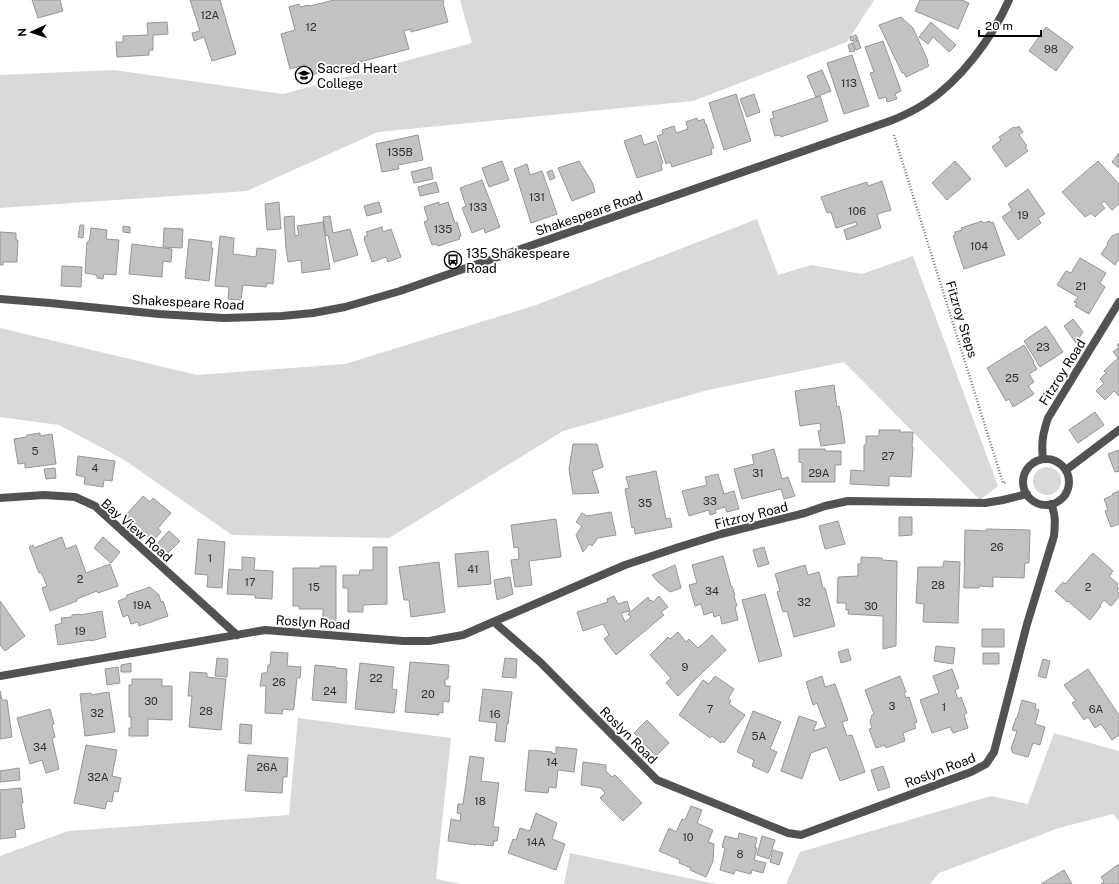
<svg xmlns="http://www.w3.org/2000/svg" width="1119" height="884" font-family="'Public Sans',sans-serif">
  <rect width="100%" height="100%" fill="#fff"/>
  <!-- green -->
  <path fill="#d9d9d9" d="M460,0H874L847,42L693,101L378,132L247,191L0,208V75L114,70L283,94L472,43Z
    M757,219L778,275L811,265L862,274L913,256L998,486L980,500L844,362L708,390L563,431L389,538L232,535L123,459L59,425L0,417V328L197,375L345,364L536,305Z
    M1033 481a14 14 0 1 1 28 0a14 14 0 1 1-28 0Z
    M298,718L451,738L436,879L461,884H0V856L68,831L289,815Z
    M1054,733L1119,751V822L1113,814L1059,828L939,873L930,884H786L800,852L991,796L1028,804Z
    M570,853L716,884H564Z"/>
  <!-- building -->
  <path fill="#c2c2c2" stroke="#969696" d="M32,0H60L63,11L38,18Z
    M190,0H220L236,54L212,61L204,37L194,41L192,33L200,31Z
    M334,0H443L444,2L443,3L448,22L411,32V29L404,31L409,49L307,76L305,65L290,69L281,34L295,30L289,7L299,4L300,7L309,5L310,6Z
    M920,0H962L969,3L958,29L915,11Z
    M901,17L913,28L928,61L927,62L929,66L906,77L904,73H902L879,25Z
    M167,22L168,34L153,35V50H149V55L117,57L116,42H123V36L148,35L147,23Z
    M931,22L956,45L949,52L933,37L928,44L919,37Z
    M1046,27L1073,47L1056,71L1029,51Z
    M856,35L858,39L851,41L850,37Z
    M858,40L861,48L856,50L853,42Z
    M883,41L901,91L895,94L897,99L887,102L886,97L879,99L870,73L874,72L865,47Z
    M852,43L855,51L850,52L848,45Z
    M852,55L869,106L844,114L827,63Z
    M822,70L831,91L816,97L807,76Z
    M736,94L751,141L724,150L709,103Z
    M754,94L760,112L747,117L740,99Z
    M820,96L828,121L781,137L780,135L775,136L770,119L774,118L772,112Z
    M697,118L698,121L704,119L705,124H706L714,148L711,149L712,154L672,167L670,162L666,164L657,136L663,134L662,130L674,126L676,133L688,129L686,122Z
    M1019,126L1023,132L1019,135L1027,146L1025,147L1028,151L1006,167L992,147L1001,140L999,137L1014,127L1016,128Z
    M418,135L423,160L398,165L399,169L382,172L376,144Z
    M641,135L644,145L656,141L663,163L661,164L662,170L637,178L624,141Z
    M1119,153V168L1112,162Z
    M502,161L509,180L489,187L482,168Z
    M579,161L592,182L595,192L572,201L558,168Z
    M955,161L971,179L947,200L932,183Z
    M1098,161L1119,184V204L1112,210L1104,201L1101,204L1105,208L1095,217L1091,213L1085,217L1062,192Z
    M527,164L530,175L542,171L557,214L531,223L514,169Z
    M431,167L433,179L414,183L411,172Z
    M552,170L555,178L550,180L547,172Z
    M482,180L500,227L485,233L484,228L472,233L462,208L466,206L460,188Z
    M882,181L891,210L877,214L881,228L847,240L844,230L857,225L856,222L836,228L831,212L827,213L821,197L867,182L868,186Z
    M436,182L439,192L420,196L418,187Z
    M1028,189L1045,214L1038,218L1041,223L1018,240L1002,217L1012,210L1008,204Z
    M279,202L281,229L267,230L265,204Z
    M379,202L382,212L367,216L364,206Z
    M439,202V205L448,202L455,223L457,222L461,236H459L460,239L438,246L437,244L432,245L424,222L428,220L424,207Z
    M294,216L295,236L299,235L297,226L323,222L330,269L302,273L301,260L288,262L286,248L284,217Z
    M330,216L333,233L350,229L358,255L334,262L328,235L326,236L323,217Z
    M982,221L983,223L990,221L991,223L993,222L1005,255L964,269L953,236L955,235V232L962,230L961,228Z
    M80,225H84L83,238L78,237Z
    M123,226L130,227V233L123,232Z
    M382,227L383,232L391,229L401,257L388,262L386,257L372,262L364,239H365L364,237L368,235L366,232Z
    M91,228L107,230L106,239L119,240L116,275L104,274L103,279L97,278V275L85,273L87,242H89Z
    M164,228L183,229L182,248L163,247Z
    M0,232L16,233V240H18L17,262H3V265H0Z
    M1119,233V259L1115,265L1101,254L1108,244L1107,243L1112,236Z
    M220,236L234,238L233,254L256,257L257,248L276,250L273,284L267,283L266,287L243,285L241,300L228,299L229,287L215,286Z
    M189,239L212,242L211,248H213L209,281L185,278Z
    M132,244L172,249L171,262L163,261L162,277L129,274Z
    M1080,258L1106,273L1100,283L1105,287L1089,314L1075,306L1077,303L1074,302L1078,297L1057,285L1066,271L1071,273Z
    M62,266L82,267L81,287L61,286Z
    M1073,319L1083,332L1076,343L1064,326Z
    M1046,326L1063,352L1040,367L1024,341Z
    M1119,343V396L1114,391L1105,400L1096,391L1104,383L1100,379L1106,373L1104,371L1118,358L1113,352L1119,347L1117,345Z
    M1024,345L1034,362L1033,363L1037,369L1029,374L1034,382L1028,386L1034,394L1013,407L1009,399L1006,401L987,368Z
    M834,385L837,407L839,406L841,414L845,443L821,446L818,431L821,430L820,423L800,426L795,391Z
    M1095,412L1104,425L1078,443L1069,430Z
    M879,430H900V432H913L912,447H913L911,477L889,476V486L850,484L851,470L864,471V445H866V436H879Z
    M40,433V436L52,434L56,464L25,468V463L18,464L14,439L27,437V435Z
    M573,444H597L603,467L592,471L599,493L573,494L569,469Z
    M774,449L782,479L788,477L795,496L784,499L781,489L742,499L734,469L754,464L752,455Z
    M799,449H825V451H841V465H835V482H802V463L799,462Z
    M1119,450V471L1115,472L1108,454Z
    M78,456L115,461L112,481L104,480L103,487L84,484L85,477L76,475Z
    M55,468L56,478L46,479L44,469Z
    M656,471L666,519L670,518L672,527L635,534L634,527L632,528L625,489L629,488L626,477Z
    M718,474L724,494L734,491L739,509L727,512L725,507L715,510L716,513L710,515L709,510L689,516L682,491L707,485L705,477Z
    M1119,491V524L1111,527L1105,511L1108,510L1104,499L1113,495L1112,494Z
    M143,496L150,502L153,498L171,513L158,528L161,532L153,541L125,516Z
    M611,512L616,535L598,538L592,546L589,544L583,552L576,535L582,526L576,522L582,513L587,516Z
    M899,517H912V535L899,536Z
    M556,519L561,557L529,561L532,585L515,587L511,560L519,559L518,547L514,548L511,525Z
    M838,521L845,544L825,549L819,526Z
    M987,529L1030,530L1029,563H1025L1024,578L993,577V587L979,586V588H964L965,530L986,531Z
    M169,531L180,541L166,555L156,545Z
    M62,537L66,549L76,545L86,573L110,564L118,586L98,593L97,591L77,599V601L50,611L42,588L47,586L41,572L39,573L29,547L33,545L34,548Z
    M103,537L120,552L111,563L94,548Z
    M198,539L225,542L222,588L207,587L208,575L195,574Z
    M373,547H387V604L363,605V612H348V588H343V575H359L360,570H373Z
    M764,547L769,564L758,567L753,550Z
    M488,551L491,584L458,587L455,554Z
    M1093,553L1113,571L1109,576L1118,584L1117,586L1119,589L1117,591L1119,593V597L1111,606L1104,600L1100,605L1101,606L1090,620L1068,601L1067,602L1055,591L1063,582L1065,584Z
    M723,556L731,586H732L735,595L734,596L737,606L735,607L738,620L722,624L720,615L714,617L713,612L704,615L701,604L695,606L689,585L697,583L692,565Z
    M242,557L255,558L254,570L273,571L272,599L255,598V595L227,594L229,569L242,570Z
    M861,557L882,558V560L897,561L896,646L883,649V616L848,614L849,610H846V603H837L838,577L858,576V564H861Z
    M944,561L960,562L958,623L923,622L924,604L916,603L918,567H943Z
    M439,562L445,612L411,617L409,600H404L399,567Z
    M675,565L681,588L670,592L658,582L652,575Z
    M805,565L808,575L819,572L823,588H825L835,626L794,637L787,611L783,612L777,592L780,591L775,574Z
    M320,566H336V626L323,625V609H299V606H293V568H320Z
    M510,577L513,594L497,600L494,580Z
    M150,587L159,595L161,602L163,601L168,616L139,626L138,622L131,624L128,615L123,617L118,601L126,598L127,595Z
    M765,594L782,656L759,662L742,600Z
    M614,596L618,604L627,601L630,611L621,613L625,622L631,617L628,614L648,597L650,601L651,600L653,602L659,596L668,607L661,612L664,615L616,655L604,639L609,635L603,624L583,631L577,612L608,602L607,599Z
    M0,601L25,636L5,651L0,645Z
    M102,611L106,637L91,641V640L58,645L55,625L62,623L61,618L72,617V615L79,614L80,615Z
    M982,629H1004V647H982Z
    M678,632L686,642L689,639L698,648L712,635L726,650L678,696L666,683L671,678L650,655L668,637L670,639Z
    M936,646L955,648L953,664L934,661Z
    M848,649L851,660L841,663L838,652Z
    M271,652L288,653L287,666L301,667L300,678H297L294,707L293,710L283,709L282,714L265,713L266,686H260L262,673H267L268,665H270Z
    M983,653H999V664H983Z
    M217,658L228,659L227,677L215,676Z
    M505,658L517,659L516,678L502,677Z
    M1043,659L1050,661L1046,678L1038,676Z
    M410,662L449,665L448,679H445V686H450L449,702L443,701V713L439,712V715L405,712Z
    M131,663V672H121V665Z
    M360,663L394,667L392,689L397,690L394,713L355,709Z
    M315,665L336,667V668L347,669L346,681H347L346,703L312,700Z
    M118,667L120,683L107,685L105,669Z
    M952,669L959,688L955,690L958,699L961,697L967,713L964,715L968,728L953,733L950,727L932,733L920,700L939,693L933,676Z
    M1088,669L1119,715V735L1112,740L1101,724L1095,728L1088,717L1084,720L1072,703L1076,701L1064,685Z
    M190,672L207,673V677L226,679L221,730L189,727L192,696H188Z
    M715,676L734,689L728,699L731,701L729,704L745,715L724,743L722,741L721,743L712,736L710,738L679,715L703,680L709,684Z
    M822,676L825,687L835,684L848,720L842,722L847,736L852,735L865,772L840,781L827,747L811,753L802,779L781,771L799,716L817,722L813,731L826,727L817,703L813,705L806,682Z
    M900,676L906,692L904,693L906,698L909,697L917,722L914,723L916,728L903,733L905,741L886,748L885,745L876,748L869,729L872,728L870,722L872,715L874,714L865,690Z
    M132,679H162V686H172V720L148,719V736H129V728H131V717H129V685H132Z
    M483,689L512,692L508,724H507L505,742L495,741L497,723L479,721Z
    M0,691L2,700H7L12,737L0,739Z
    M109,692L115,732L85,736L80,694L91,693V695Z
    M1022,700L1036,704L1035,709L1039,710L1035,724L1045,727L1040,745L1033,743L1028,757L1013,753L1011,749L1017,731L1012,730L1016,718H1017Z
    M50,709L54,724L52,725L55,737L52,738L59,769L46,773L42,760L30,764L17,718Z
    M753,711L781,722L770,749L777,752L768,773L752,766L754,760L737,752Z
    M647,720L669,743L656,756L634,733Z
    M240,724L252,725L251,744L239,743Z
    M86,745L117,750L112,776L121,778L118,792L114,791L112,802L107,801L105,809L74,803Z
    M556,747L577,749L574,772L558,770L556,788L549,787L548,793L525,791L529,750L552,752V753L556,754Z
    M248,755L288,758L287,777H283L282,793L245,791Z
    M470,756L484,758L481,781L499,783L493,827H499L497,841H494L493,846L476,844V845L448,841L451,819L460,821L461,814L457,813L458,804H463L464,797Z
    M583,762L606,765V771L612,777L615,775L642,803L623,821L600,798L605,793L601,788L581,785Z
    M883,766L890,787L878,791L871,770Z
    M19,768L20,780L0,782V771Z
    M21,788L23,803H21L25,828L15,830L16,837L0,839V790Z
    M691,806L702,810L697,823L713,830L708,842L714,844L713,861L706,877L690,870L691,868L679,863L680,860L659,851L669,828L676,832L682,819L685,820Z
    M536,813L557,823L552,839L565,844L556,870L508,853L513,839L516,840L520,828L530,831Z
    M739,833L757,838L755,848H757L754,860L766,863L763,873L752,870L751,874L735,870L734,874L720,870L725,848L722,847L725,836L738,839Z
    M762,836L775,840L769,859L757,855Z
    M773,850L783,853L779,865L770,862Z
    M1119,864V884H1101L1104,882L1101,877Z
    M1064,870L1072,884H1041Z"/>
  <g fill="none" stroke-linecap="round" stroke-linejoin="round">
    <!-- path -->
    <path stroke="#747474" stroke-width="2.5" stroke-dasharray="1 2" stroke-linecap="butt" d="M894,135L1003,483L1007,482"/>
    <!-- minor -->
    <path stroke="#525252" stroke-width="8" d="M1043,459C1041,443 1043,433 1048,418L1119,302
      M1023 482a23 23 0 1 1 46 0a23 23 0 1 1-46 0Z
      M1066,470L1119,430
      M0,498L44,495L75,497L95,506L237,635
      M494,622L540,662L657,780L788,833L801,835L971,772L986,764L994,752L1027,624L1054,536C1055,524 1056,515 1051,504
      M0,676L265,630L403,641H429L463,635L625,565L679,547L721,534L805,513L825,506L848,501L985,503L1003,500L1027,494"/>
    <!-- tertiary -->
    <path stroke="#525252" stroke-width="8" d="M0,299L50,303L159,314L224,318L282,316L313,313L345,307L400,291L890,121C903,116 915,110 926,103C961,80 992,38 1009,0"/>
  </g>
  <!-- icons -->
  <defs>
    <symbol id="school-ring" viewBox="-11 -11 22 22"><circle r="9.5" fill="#fff" stroke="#000" stroke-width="1.5"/><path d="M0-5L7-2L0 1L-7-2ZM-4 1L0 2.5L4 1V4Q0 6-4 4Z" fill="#000"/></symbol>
    <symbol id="bus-ring" viewBox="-11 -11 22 22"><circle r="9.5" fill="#fff" stroke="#000" stroke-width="1.5"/><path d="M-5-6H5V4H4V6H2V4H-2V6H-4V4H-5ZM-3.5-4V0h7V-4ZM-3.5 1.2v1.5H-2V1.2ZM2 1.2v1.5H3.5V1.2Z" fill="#000"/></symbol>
  </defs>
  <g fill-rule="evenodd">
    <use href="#school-ring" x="294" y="65" width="20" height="20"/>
    <use href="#bus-ring" x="443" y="250" width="20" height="20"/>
  </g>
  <g text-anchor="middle" stroke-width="3.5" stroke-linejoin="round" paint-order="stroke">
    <!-- number labels -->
    <g font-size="11" fill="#303030">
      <text x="210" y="19">12A</text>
      <text x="311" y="31">12</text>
      <text x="1051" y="53">98</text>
      <text x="849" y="87">113</text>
      <text x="400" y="156">135B</text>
      <text x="537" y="201">131</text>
      <text x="478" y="211">133</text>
      <text x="857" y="215">106</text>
      <text x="1023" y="219">19</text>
      <text x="443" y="233">135</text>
      <text x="979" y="250">104</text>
      <text x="1081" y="290">21</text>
      <text x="1043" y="351">23</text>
      <text x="1012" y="382">25</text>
      <text x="35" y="455">5</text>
      <text x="888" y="460">27</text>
      <text x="95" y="472">4</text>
      <text x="758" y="477">31</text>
      <text x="819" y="477">29A</text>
      <text x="710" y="505">33</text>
      <text x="645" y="507">35</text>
      <text x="997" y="551">26</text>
      <text x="210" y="562">1</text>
      <text x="473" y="573">41</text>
      <text x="80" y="583">2</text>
      <text x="250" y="586">17</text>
      <text x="938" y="589">28</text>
      <text x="314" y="591">15</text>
      <text x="1088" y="591">2</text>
      <text x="712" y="595">34</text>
      <text x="804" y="606">32</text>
      <text x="142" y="609">19A</text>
      <text x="871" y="610">30</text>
      <text x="80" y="635">19</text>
      <text x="685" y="671">9</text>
      <text x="376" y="682">22</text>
      <text x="279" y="686">26</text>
      <text x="330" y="695">24</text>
      <text x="428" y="698">20</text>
      <text x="151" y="705">30</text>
      <text x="892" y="710">3</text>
      <text x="944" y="711">1</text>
      <text x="710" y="713">7</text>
      <text x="1096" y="713">6A</text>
      <text x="206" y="715">28</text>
      <text x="97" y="717">32</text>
      <text x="495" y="718">16</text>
      <text x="759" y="740">5A</text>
      <text x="40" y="751">34</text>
      <text x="552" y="766">14</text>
      <text x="267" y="771">26A</text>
      <text x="98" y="781">32A</text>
      <text x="480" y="805">18</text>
      <text x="688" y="841">10</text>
      <text x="536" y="846">14A</text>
      <text x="740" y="858">8</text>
    </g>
    <!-- poi labels -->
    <g font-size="13" fill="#000" stroke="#fff" text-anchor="start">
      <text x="317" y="73">Sacred Heart<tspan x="317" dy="15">College</tspan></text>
      <text x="466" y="258">135 Shakespeare<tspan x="466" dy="15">Road</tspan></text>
    </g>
    <!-- street labels -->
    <g font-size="13" fill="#000" stroke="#fff">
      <text transform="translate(589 213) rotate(-19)" y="5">Shakespeare Road</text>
      <text transform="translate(188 302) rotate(3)" y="5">Shakespeare Road</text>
      <text transform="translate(962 319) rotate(73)" y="5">Fitzroy Steps</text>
      <text transform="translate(1062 372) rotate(-58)" y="5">Fitzroy Road</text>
      <text transform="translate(751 515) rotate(-14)" y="5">Fitzroy Road</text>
      <text transform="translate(137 530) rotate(41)" y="5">Bay View Road</text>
      <text transform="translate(313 622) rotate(4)" y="5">Roslyn Road</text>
      <text transform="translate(629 735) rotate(45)" y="5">Roslyn Road</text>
      <text transform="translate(940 770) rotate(-21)" y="5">Roslyn Road</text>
    </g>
  </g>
  <!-- north arrow -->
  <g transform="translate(32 32) rotate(267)" stroke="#ffffff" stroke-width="3" paint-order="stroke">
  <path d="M0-3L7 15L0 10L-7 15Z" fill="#000000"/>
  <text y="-6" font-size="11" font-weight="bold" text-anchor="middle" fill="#000000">N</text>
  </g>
  <!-- scale -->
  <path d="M979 30v6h62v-6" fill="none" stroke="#000000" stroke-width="2"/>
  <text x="985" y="30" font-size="12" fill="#000000" stroke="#ffffff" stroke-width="3" paint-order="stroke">20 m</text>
</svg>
